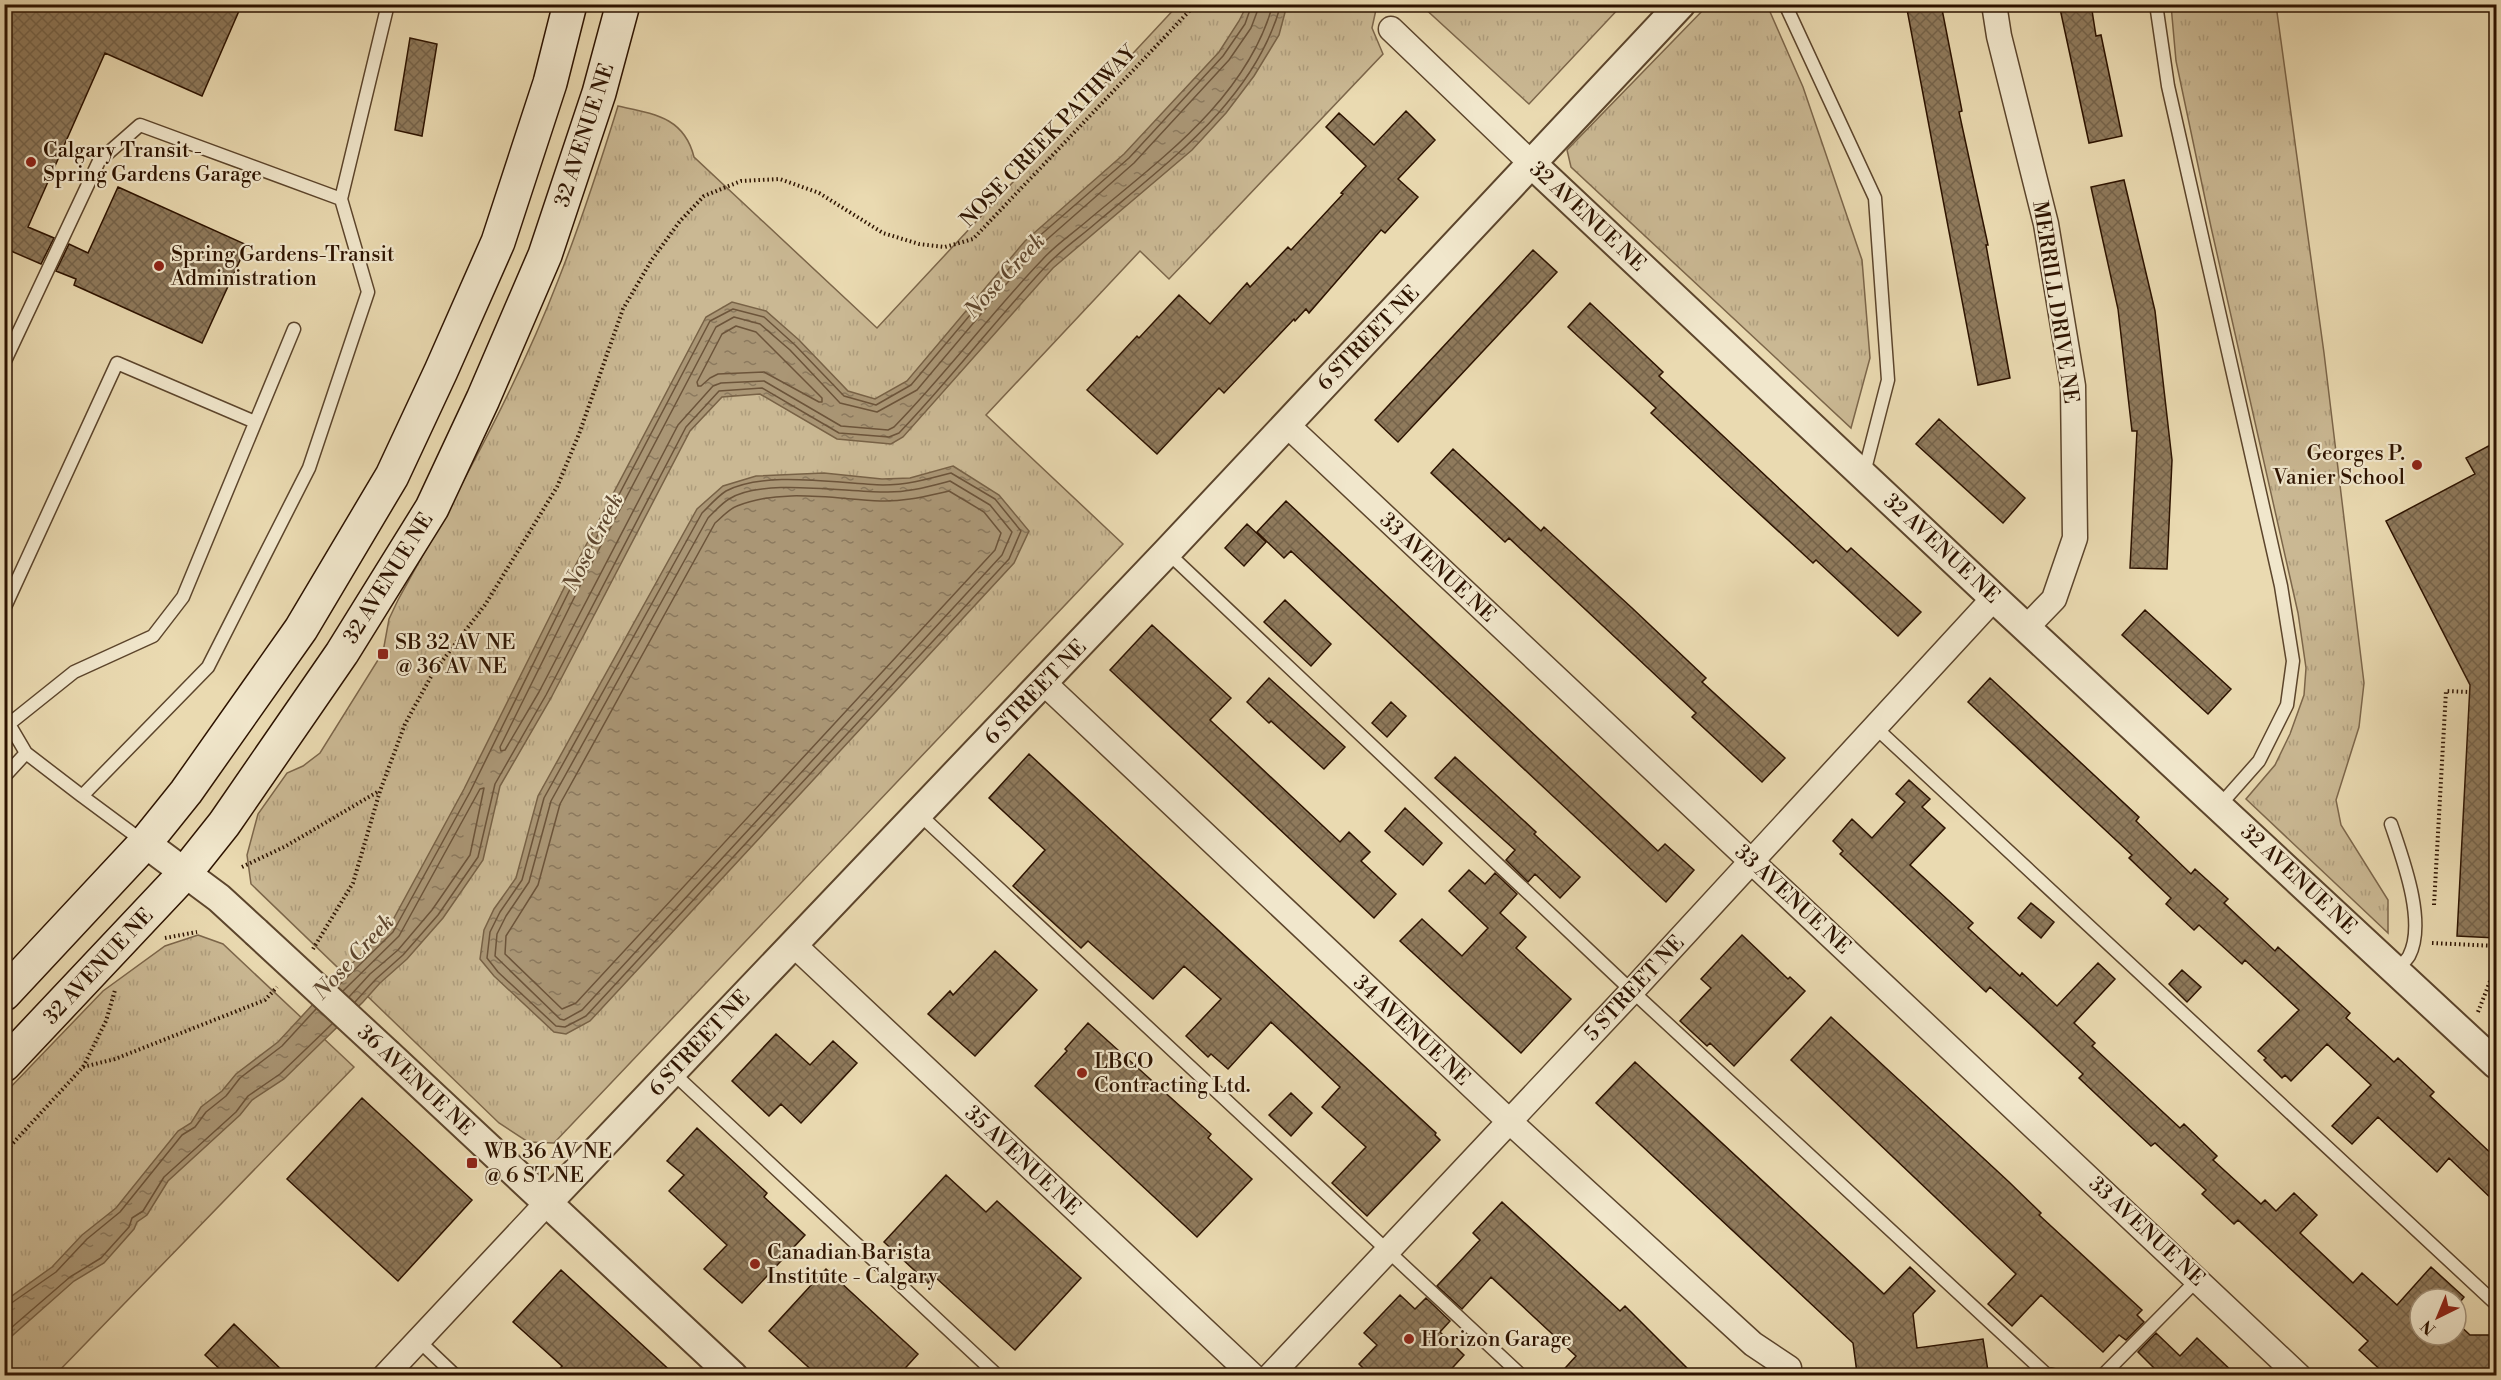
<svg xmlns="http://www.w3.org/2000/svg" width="2501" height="1380" font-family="'Libre Bodoni',serif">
  <defs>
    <pattern id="grass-tufts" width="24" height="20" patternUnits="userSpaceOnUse" patternTransform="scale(1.5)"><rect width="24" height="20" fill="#cab893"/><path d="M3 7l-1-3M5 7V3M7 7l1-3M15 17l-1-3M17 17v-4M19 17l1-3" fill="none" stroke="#ae9d7d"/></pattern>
    <pattern id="water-ripples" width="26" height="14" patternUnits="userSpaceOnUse" patternTransform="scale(1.5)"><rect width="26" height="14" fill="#aa9675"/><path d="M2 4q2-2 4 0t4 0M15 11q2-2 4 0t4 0" fill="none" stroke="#8b795e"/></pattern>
    <pattern id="building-cross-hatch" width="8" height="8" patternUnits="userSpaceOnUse" patternTransform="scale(1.5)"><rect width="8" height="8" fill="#8f7a5c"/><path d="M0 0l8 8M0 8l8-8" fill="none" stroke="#75634a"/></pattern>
  </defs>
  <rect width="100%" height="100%" fill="#eadab1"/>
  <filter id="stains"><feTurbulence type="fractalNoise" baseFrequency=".00333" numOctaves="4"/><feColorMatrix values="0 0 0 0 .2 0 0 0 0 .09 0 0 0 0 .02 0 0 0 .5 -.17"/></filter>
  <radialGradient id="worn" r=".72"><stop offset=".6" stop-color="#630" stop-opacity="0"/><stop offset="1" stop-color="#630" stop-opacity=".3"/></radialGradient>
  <!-- grass -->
  <path fill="url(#grass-tufts)" stroke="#7c664a" stroke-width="1.5" d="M1178,5H1377L1372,28L1383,54L1169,279L1140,251L986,415L1123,544L554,1143L528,1142L499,1123L251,884L247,855L258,814L287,773L303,766L320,753L383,652L389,619L398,600C456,495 516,390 559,278C581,222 600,164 618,106C654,114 684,117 694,157L877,328Z
    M1421,5H1622L1529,104Z
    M1708,5H1767L1803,87L1862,260L1870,358L1851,428L1571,167L1567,150Z
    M2171,5H2276L2324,353L2364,683L2359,727L2336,800L2341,825L2388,900V933L2246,799L2275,765L2290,734L2304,695L2306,668L2298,613L2211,227L2176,61Z
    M198,935L223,944L354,1067L55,1375H5L4,1094L103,991L165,946Z"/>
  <!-- water -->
  <path fill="url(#water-ripples)" stroke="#786246" stroke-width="1.5" d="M1247,5H1287L1279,35L1254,76L1226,113L1192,150L1053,268L903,437L891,444L837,439L760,394L722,397L690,431L551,698L500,786L483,860L443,918L407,959L380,983L363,1002L284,1079L252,1100L240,1115L168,1181L147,1215L137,1222L134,1229L104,1263L74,1281L5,1342V1301L52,1267L82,1235L116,1208L178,1131L191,1123L201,1107L222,1091L236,1074L278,1042L340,975L388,929L464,789L574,568L706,317L732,302L766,311L799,340L848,391L875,399L907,381L1025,241L1124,154L1219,52L1239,21Z
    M953,466L999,495L1029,531L1014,563L590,1021L566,1034L554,1032L494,976L480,959L484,930L494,909L516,878L538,796L697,509L723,486L756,476L824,473L882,479L910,478Z"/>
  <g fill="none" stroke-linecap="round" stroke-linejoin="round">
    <!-- shore -->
    <path stroke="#6c543a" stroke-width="1.5" d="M1260,4L1251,28L1229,60L1134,163L1035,250L917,390L877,412L840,403L790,350L760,324L734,317L716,327L586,574L500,747L501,751L505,750L539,692L678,425L713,386L721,383L764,381L841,426L888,430L894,427C946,374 991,313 1042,260C1055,245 1072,234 1087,221C1158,161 1247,99 1273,4
      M736,326L756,332L822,398V402H819L764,372L718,374L710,378L701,386H698L697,382L722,334Z
      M951,473L995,499L1021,531L1009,559L586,1016L565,1027L556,1026L498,972L487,958L490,932L500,912L522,880L544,798L702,513C709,506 718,496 726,491C766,470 839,484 883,485C907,485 928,479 951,473Z
      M950,481L990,505L1012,532L1002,555L582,1010L564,1020L560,1019L495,956L497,934L506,916L529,882L551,801L708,518C714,512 721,504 729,499C761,478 844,492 883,492C906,493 927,487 950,481Z
      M949,491L984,512L1001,533L995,550L576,1003L562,1009L505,954L506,936L538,885L560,804L715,523C722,517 729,509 737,506C780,488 835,499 880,501C904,502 926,496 949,491Z
      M338,986L393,932L470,792L579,571L710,321L733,309L764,317L795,345L844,396L876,405L911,385L1029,245L1129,158L1223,56L1245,24L1252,4
      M343,991L399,936L480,789L484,788L470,855L432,910L398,950L370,974L349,997
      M355,1002L376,979L403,955L438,915L478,857L495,784L546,695L686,427L719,391L762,388L839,433L889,437L899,433C951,379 996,319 1047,265C1061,250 1080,237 1096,223C1168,162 1255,100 1281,4
      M4,1305L10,1304L56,1272L87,1239L120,1212L182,1135L195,1127L206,1112L226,1096L240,1078L282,1046L316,1009
      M4,1334L70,1277L101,1258L129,1227L132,1218L143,1211L164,1177L236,1112L248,1096L280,1074L332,1024"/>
  </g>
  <!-- building -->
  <path fill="url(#building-cross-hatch)" stroke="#2d1300" stroke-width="1.5" d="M4,4H242L202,96L105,53L28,227L54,238L41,264L4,248Z
    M1906,4H1941L1962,111L1959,112L1988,245H1986L2010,378L1978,385Z
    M2059,4H2091L2096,36L2101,35L2122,136L2089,143Z
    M410,38L437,44L422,136L395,130Z
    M1406,111L1435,140L1398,179L1418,197L1385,233L1381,230L1309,313L1306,309L1295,321L1294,319L1224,393L1219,388L1157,454L1087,390L1137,336L1139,338L1179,295L1210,324L1247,283L1250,287L1288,247L1291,250L1343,194L1341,193L1366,166L1326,127L1339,113L1374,145Z
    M2124,180L2155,311L2172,460L2167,569L2130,568L2137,431H2132L2118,309L2091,187Z
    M118,187L247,245L202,343L74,285L76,279L56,271L69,244L88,253Z
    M1533,250L1557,272L1398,442L1375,420Z
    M1590,303L1663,372L1659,376L1847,552L1851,548L1921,612L1898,636L1816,560L1813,563L1739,495L1651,413L1656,408L1568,327Z
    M1939,419L2025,498L2003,523L1916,444Z
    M2496,442V938L2457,936L2470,685L2386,521L2475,474L2466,458Z
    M1453,449L1541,531L1544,527L1632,608L1706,678L1702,682L1785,758L1762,782L1692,717L1696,713L1509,538L1505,542L1431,473Z
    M1286,501L1658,851L1665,844L1694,870L1666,902L1291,551L1284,558L1257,532Z
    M1247,524L1266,542L1244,566L1225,548Z
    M1285,600L1331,644L1311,666L1264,622Z
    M2145,610L2231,689L2208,714L2122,635Z
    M1152,625L1231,698L1210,720L1340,842L1349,832L1370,852L1361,861L1396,894L1374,918L1110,670Z
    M1269,678L1345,747L1324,769L1271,721L1269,723L1247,702Z
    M1990,678L2139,817L2136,821L2191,874L2195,869L2228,899L2224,903L2275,951L2278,947L2350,1013L2346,1018L2394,1062L2398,1058L2434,1092L2430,1096L2496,1158V1203L2449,1158L2437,1172L2378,1117L2352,1144L2332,1126L2371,1085L2327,1044L2291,1081L2285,1075L2282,1078L2264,1060L2266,1058L2258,1051L2299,1010L2245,960L2242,964L2199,925L2194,930L2166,904L2171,898L2129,858L2132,855L1968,702Z
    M1391,702L1406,716L1387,737L1372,723Z
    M1029,754L1436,1133L1435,1135L1440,1140L1367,1216L1332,1183L1366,1147L1322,1107L1340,1087L1301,1050L1271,1022L1228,1069L1211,1054L1208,1057L1186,1036L1221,999L1184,966L1153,999L1088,941L1081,948L1013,886L1045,850L989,798Z
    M1455,757L1536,832L1534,834L1580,877L1560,898L1535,874L1528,882L1506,860L1515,850L1435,778Z
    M1909,780L1930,799L1922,807L1945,828L1910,865L1973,923L1968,928L2020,976L2022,973L2057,1006L2098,963L2115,979L2074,1023L2095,1043L2092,1046L2180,1128L2184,1124L2217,1156L2213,1160L2261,1204L2265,1200L2276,1211L2294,1193L2317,1215L2300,1233L2353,1283L2362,1273L2397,1305L2431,1267L2464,1297L2456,1307V1299H2420V1335H2456V1322L2470,1335H2496V1360L2482,1376H2387L2359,1350L2368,1341L2238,1220L2234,1224L2202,1194L2206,1190L2155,1143L2151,1146L2079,1078L2083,1074L2032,1026L1990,987L1986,992L1840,854L1843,851L1833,841L1852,819L1872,838L1905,802L1896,794Z
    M1405,808L1442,843L1423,865L1385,831Z
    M1469,870L1485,884L1495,873L1517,894L1500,913L1526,937L1516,948L1571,999L1521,1053L1400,941L1422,919L1462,956L1488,928L1449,891Z
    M2031,903L2054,922L2041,938L2018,918Z
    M1742,935L1788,979L1790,977L1805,991L1734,1066L1710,1043L1707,1046L1680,1021L1711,988L1701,979Z
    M995,951L1037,990L975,1056L928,1014L950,991L953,995Z
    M2182,970L2201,987L2187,1002L2169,984Z
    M1831,1017L2009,1182L2041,1213L2039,1215L2142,1310L2137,1315L2144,1322L2126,1340L2119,1335L2103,1352L2041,1295L2012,1326L1988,1304L2016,1274L1791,1060Z
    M1088,1023L1211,1134L1208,1138L1252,1179L1197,1237L1035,1086L1067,1051L1065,1049Z
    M776,1034L810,1065L833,1041L857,1063L801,1123L781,1104L769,1116L732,1081Z
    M1635,1062L1884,1294L1910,1267L1935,1291L1913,1314L1917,1348L1983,1339L1988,1371L1954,1376H1873L1872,1372L1857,1373L1853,1343L1596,1103Z
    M1291,1093L1312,1113L1291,1136L1269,1115Z
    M362,1098L472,1200L398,1281L287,1179Z
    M697,1128L767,1193L764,1197L805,1235L742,1303L704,1269L727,1245L669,1191L684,1175L667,1161Z
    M946,1175L986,1212L997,1201L1081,1278L1015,1350L934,1276L928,1283L884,1242Z
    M1502,1202L1620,1311L1625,1306L1695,1376H1558L1576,1356L1491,1277L1462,1309L1437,1286L1480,1240L1473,1233Z
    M826,1269L918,1354L898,1376H818L769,1331Z
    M561,1270L676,1376H553L562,1366L513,1322Z
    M1400,1295L1415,1309L1426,1298L1450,1321L1440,1332L1464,1355L1445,1376H1371L1359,1364L1377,1345L1364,1333Z
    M234,1324L288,1376H227L205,1355Z
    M2156,1333L2180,1356L2197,1338L2237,1376H2162L2138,1352Z"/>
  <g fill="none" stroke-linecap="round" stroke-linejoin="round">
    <defs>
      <path id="service" d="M1785,4L1875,198L1888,380L1864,473
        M2156,4L2168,86L2281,586L2293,661L2287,705L2259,761L2220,805
        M4,363L99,161L140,125L341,199
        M1167,552L1632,991L2045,1373L2057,1376
        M4,609L117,363L255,422
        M6,719L26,753L82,796
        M9,724L74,672L153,636L183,597L294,329
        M1876,728L2496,1304
        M4,777L26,753
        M918,813L1522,1376
        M2391,824C2402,857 2427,922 2409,956C2406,961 2400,966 2396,970
        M144,842L82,796L208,667L309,468L368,292L341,199L388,4
        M672,1072L998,1376
        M418,1340L456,1376
        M2102,1376L2198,1279"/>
      <path id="minor" d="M1994,4L1999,36L2046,224L2073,386L2075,538L2054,599L2027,627
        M1391,29L1532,164
        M1286,424L2299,1376
        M1044,683L1509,1121L1753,1344L1789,1368
        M793,944L1253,1376
        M385,1376L547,1203
        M1270,1376L1632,991L1994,598"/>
      <path id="tertiary" d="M1532,164L1994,598L2496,1064
        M145,843L219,898L256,932
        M388,1054L733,1376
        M547,1203L1167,552L1681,4"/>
      <path id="secondary" d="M4,994L145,843L186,792L301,629L392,476L441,371L498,242L550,83L570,4
        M4,1065L185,873L224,824L342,653L432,508L483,399L545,255L599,93L623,4"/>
    </defs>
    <!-- service casing -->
    <use href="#service" stroke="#5c452c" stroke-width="15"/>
    <!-- minor casing -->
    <use href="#minor" stroke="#5c452c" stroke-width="27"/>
    <!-- tertiary casing -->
    <use href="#tertiary" stroke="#5c452c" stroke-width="32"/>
    <!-- secondary casing -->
    <use href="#secondary" stroke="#2d1300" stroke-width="36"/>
    <!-- path -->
    <path stroke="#2d1300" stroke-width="4" stroke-dasharray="1.5 3" stroke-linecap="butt" d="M242,867L286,846L379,791
      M2434,905L2446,691L2470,692
      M165,938L197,932
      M2432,943L2496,946
      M313,949L353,883L380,791L405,724L433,673L485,605L557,487L579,434L623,309L651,261L680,221L704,196L741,181L780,179L819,193L883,233L919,244L945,247L973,239L1196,4
      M2478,1012L2496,966
      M83,1067L115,1059L265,1000L277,987
      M4,1153L83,1067L106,1021L115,990"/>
    <!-- service -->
    <use href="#service" stroke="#f1e7cc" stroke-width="12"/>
    <!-- minor -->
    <use href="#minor" stroke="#f1e7cc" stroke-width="24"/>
    <!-- tertiary -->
    <use href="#tertiary" stroke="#f1e7cc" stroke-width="28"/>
    <!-- secondary -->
    <use href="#secondary" stroke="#f1e7cc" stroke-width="33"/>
    <defs>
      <path id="tertiary-bridge" d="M256,932L388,1054"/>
    </defs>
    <!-- tertiary-bridge casing -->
    <use href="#tertiary-bridge" stroke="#5c452c" stroke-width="32" stroke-linecap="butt"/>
    <!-- tertiary-bridge -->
    <use href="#tertiary-bridge" stroke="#f1e7cc" stroke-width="28"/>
  </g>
  <!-- markers -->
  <g fill="#8f2418" stroke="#f1e7cc" stroke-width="2">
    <circle cx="31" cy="162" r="6"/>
    <circle cx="159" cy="266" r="6"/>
    <circle cx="2417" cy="465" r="6"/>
    <rect x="377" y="648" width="12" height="12" rx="3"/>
    <circle cx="1082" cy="1073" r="6"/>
    <rect x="466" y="1157" width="12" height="12" rx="3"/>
    <circle cx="755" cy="1264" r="6"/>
    <circle cx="1409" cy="1339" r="6"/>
  </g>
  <g text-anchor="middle" stroke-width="4.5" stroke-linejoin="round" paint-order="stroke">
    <!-- street labels -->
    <g font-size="21" fill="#2d1300" stroke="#f1e7cc">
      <text transform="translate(584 135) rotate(-72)" y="7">32 AVENUE NE</text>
      <text transform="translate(1048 136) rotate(-46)" y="7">NOSE CREEK PATHWAY</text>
      <text transform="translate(1588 216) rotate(43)" y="7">32 AVENUE NE</text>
      <text transform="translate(2056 302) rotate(81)" y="7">MERRILL DRIVE NE</text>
      <text transform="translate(1368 338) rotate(-46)" y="7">6 STREET NE</text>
      <text transform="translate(1942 548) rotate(43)" y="7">32 AVENUE NE</text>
      <text transform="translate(1438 567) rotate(43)" y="7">33 AVENUE NE</text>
      <text transform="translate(388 578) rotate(-58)" y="7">32 AVENUE NE</text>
      <text transform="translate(1035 692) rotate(-46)" y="7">6 STREET NE</text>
      <text transform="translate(2299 879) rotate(43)" y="7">32 AVENUE NE</text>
      <text transform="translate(1793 899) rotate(43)" y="7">33 AVENUE NE</text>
      <text transform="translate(98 966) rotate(-47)" y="7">32 AVENUE NE</text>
      <text transform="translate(1634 988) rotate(-47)" y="7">5 STREET NE</text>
      <text transform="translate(1412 1030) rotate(43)" y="7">34 AVENUE NE</text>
      <text transform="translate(699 1043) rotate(-47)" y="7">6 STREET NE</text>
      <text transform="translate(416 1080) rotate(43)" y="7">36 AVENUE NE</text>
      <text transform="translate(1023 1160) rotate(43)" y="7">35 AVENUE NE</text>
      <text transform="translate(2147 1231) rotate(43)" y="7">33 AVENUE NE</text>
    </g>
    <!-- poi labels -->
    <g font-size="21" fill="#2d1300" stroke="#f1e7cc" text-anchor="start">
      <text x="43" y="157">Calgary Transit -<tspan x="43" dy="24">Spring Gardens Garage</tspan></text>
      <text x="171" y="261">Spring Gardens-Transit<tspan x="171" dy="24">Administration</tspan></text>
      <text x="2405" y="460" text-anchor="end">Georges P.<tspan x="2405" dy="24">Vanier School</tspan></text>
      <text x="395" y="649">SB 32 AV NE<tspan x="395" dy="24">@ 36 AV NE</tspan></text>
      <text x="1094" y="1068">LBCO<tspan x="1094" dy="24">Contracting Ltd.</tspan></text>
      <text x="484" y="1158">WB 36 AV NE<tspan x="484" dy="24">@ 6 ST NE</tspan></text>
      <text x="767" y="1259">Canadian Barista<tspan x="767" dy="24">Institute - Calgary</tspan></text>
      <text x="1421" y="1346">Horizon Garage</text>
    </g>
    <!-- water labels -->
    <g font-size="22" font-style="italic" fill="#5f472f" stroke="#f1e7cc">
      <text transform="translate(1004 275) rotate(-47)" y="8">Nose Creek</text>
      <text transform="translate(592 542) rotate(-63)" y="8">Nose Creek</text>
      <text transform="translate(353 956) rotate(-47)" y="8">Nose Creek</text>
    </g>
  </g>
  <!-- margin -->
  <rect width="2501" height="1380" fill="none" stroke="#eadab1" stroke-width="24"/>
  <rect x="6" y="6" width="2489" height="1368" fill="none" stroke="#2d1300" stroke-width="3"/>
  <rect x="12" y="12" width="2477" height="1356" fill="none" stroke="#2d1300" stroke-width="1.5"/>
  <!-- north arrow -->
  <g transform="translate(2438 1317) rotate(223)"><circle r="28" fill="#f1e7cc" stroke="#a3927a" stroke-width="1.5"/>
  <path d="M0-4.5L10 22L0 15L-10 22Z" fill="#8f2418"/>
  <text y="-9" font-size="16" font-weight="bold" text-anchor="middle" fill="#2d1300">N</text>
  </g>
  <rect width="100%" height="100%" filter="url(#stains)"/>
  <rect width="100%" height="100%" fill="url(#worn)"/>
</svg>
